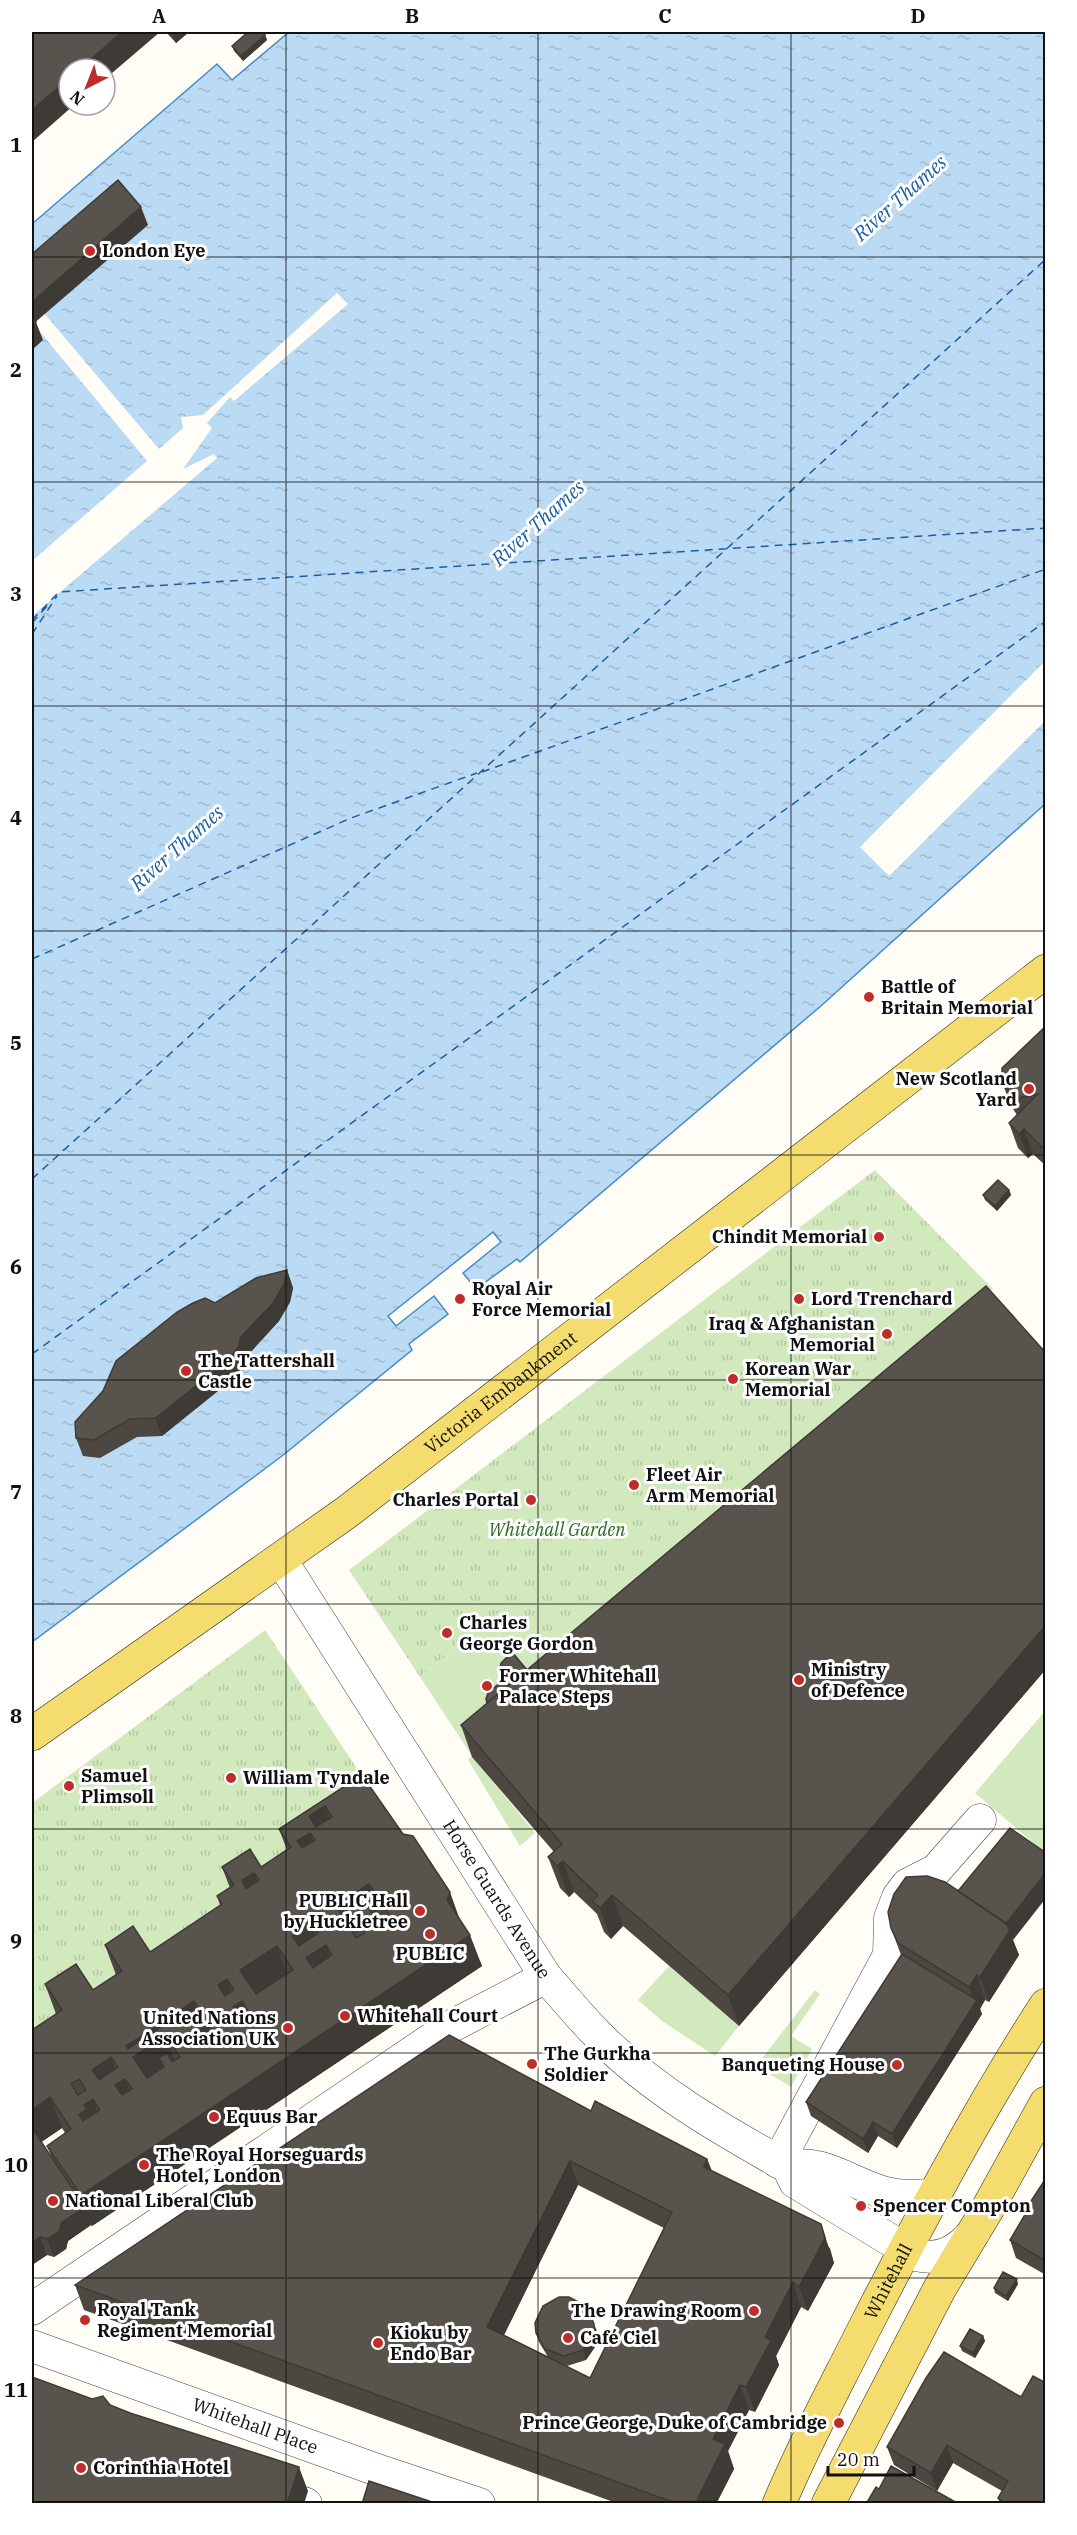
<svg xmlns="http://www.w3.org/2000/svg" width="1077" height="2535" font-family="'IBM Plex Serif',serif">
  <defs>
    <pattern id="park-tufts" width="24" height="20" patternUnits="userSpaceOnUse" patternTransform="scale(1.5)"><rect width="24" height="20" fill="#d2e9be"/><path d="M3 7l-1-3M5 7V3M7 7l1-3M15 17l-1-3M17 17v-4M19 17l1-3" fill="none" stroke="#b3c7a2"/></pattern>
    <pattern id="water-ripples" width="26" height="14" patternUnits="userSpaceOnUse" patternTransform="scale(1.5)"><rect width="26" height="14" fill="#bbdbf5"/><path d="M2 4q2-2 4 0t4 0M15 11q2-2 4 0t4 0" fill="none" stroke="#a0bbd1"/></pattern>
  </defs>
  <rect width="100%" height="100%" fill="#fffdf5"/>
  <!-- grass -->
  <path fill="#d2e9be" d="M498,1613C525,1633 549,1637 581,1627L472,1756L535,1833L520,1846L468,1760L472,1756L420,1677Z
    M1045,1711V1853L975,1793Z
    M669,1966L739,2026L715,2056L662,2021L638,2000Z
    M815,1990L820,1994L791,2036L812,2049L791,2087L756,2066Z"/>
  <!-- park -->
  <path fill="url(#park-tufts)" d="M875,1170L993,1289L600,1617C561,1639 535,1639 498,1613L420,1677L349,1570Z
    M265,1630L378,1800L32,2031V1803Z"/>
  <!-- water -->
  <path fill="url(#water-ripples)" stroke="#438cca" stroke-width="1.5" d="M289,32H1045V804L822,1005L520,1262L517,1259L476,1289L463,1273L501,1242L493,1232L388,1316L396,1326L434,1296L448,1314L409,1344L412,1350L282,1456L32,1642V224L217,64L232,80Z"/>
  <!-- pier -->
  <path fill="#fffdf5" d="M337,293L348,304L234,401L230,397L207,423L212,428L183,469L214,454L217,458L32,616V561L147,461L32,322V299L159,449L183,428L181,417L203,415Z
    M1045,661V721L889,876L860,847Z"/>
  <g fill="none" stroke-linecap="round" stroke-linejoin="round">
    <!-- ferry -->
    <path stroke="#1b5ea1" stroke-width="1.5" stroke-dasharray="8 6" stroke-linecap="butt" d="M32,620L59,592L1046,528
      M32,623L49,604
      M32,634L57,596
      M482,772L1046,569
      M32,959L351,818L477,773
      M32,1179L1046,259
      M32,1354L1046,621"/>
    <defs>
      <g id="minor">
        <path id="s1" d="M281,1560L546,1977C563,1996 580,2017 598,2035C652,2090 722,2130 788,2167L795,2182L915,2255C940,2261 958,2251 974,2232"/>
        <path d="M778,2162L889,1955L890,1918L898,1897L907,1885L936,1870L980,1820"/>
        <path d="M788,2167C822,2158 853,2185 886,2193C902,2197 917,2196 933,2195"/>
        <path d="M32,2309L448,2028L546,1977"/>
        <path id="s2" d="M32,2346L383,2472L479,2504"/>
        <path d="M304,2503L306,2504"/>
      </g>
      <g id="major">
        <path id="s3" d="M32,1734L347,1512L1046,971"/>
        <path id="s4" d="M779,2504C804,2444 834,2389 863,2331C920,2220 978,2110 1046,2005"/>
        <path d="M828,2504L940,2288L988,2208L1046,2103"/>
      </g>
    </defs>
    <!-- minor casing -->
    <use href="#minor" stroke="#444" stroke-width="33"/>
    <!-- major casing -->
    <use href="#major" stroke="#222" stroke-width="34"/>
    <!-- minor -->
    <use href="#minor" stroke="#fff" stroke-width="32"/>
    <!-- major -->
    <use href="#major" stroke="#f4dc6f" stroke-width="33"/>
  </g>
  <!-- wall -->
  <path fill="#4d4742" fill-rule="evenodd" d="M166,32H189L176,43Z
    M265,35L267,40L243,61L234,51L232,46Z
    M1046,1026V1166L1033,1154L1028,1158L1018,1148L1009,1123L1017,1115L1011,1106L1002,1082Z
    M1009,1190L1011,1195L997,1211L985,1200L983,1195Z
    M287,1270L293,1288L290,1302L279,1321L247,1356L245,1363L234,1378L162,1436L137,1437L100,1458L83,1456L76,1438L215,1303Z
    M1046,1353V1669L739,2026L623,1926L611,1939L604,1932L597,1914L592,1909L574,1892L569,1897L560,1888L548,1857L554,1852L472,1757L461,1725L487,1703L501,1681L499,1673L527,1670Z
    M362,1775L459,1919L482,1966L92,2226L91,2225L68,2241L66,2249L54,2257L47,2255L32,2265V2030L56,2014L45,1984L93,1990L116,1975L105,1945L150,1952L220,1905L217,1896L230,1888L222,1867H261L287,1850L279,1829ZM378,1916L381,1922L378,1923L375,1918ZM62,2128L65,2133L47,2146L52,2158L41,2142Z
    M891,1928L1013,1940L1019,1955L989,2002L985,2000L980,2009L982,2014L897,2148L878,2136L868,2153L811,2116L806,2102L901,1955Z
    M591,2111L707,2159L712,2171L830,2248L834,2263L808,2311L801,2307L776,2356L779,2365L755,2412L749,2410L728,2451L734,2469L716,2504H619L84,2310L75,2285ZM578,2185L664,2228L590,2378L560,2363L567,2366L586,2360L597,2344L598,2334L536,2333L539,2342L548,2357L504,2335Z
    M1046,2178V2275L1016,2258L1010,2240L1025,2214L1024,2212Z
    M1018,2284L1008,2301L995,2293L994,2288Z
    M983,2336L985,2341L975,2358L962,2351L960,2346Z
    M926,2378L1046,2504H1000L998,2498L1002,2491L953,2463L937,2491L894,2465L887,2447Z"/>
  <!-- shaded-wall -->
  <path fill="#3e3a36" d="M122,32H160L105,79V69H79Z
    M172,32H189L176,43Z
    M265,35L267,40L243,61L241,56Z
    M69,78V105H74L32,142V110Z
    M141,207L148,225L32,325V302Z
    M36,322L43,340L32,350V326Z
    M1024,1129L1033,1154L1028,1158L1019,1134Z
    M1009,1190L1011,1195L997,1211L995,1206Z
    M287,1270L293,1288L290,1302L279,1321L247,1356L245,1363L234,1378L162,1436L155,1418L240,1338Z
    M1046,1625V1669L739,2026L728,1995Z
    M325,1806L336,1837L320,1847L309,1816Z
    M310,1833L321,1864L308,1872L297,1841Z
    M563,1861L574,1892L569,1897L557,1866Z
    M1046,1872V1898L1013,1940L1019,1955L989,2002L980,1977L1004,1926Z
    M254,1873L265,1904L253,1912L242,1880Z
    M369,1884L376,1904L372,1899L378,1916L369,1922L358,1891Z
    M450,1892L461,1923L447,1900Z
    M612,1895L623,1926L611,1939L600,1908Z
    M344,1902L352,1926L350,1928L336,1907Z
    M311,1923L320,1948L326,1945L337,1976L317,1989L292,1936Z
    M470,1935L482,1966L92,2226L81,2195Z
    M277,1946L288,1977L252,2001L240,1970Z
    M977,1975L985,2000L980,2009L982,2014L897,2148L892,2134L975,2003L969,1987Z
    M227,1979L236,2005L242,2001L253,2032L244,2038L218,1985Z
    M194,2001L203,2027L208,2024L220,2055L202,2066L176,2013Z
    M159,2025L163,2037L166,2036L177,2067H164L159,2058L165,2075L145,2088L126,2046Z
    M111,2057L120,2082L125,2079L137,2110L103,2101L92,2070Z
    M50,2097L62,2128L37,2145L32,2130V2110Z
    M93,2099L104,2130L90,2146L79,2115L84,2105Z
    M873,2122L878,2136L868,2153L863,2139Z
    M707,2159L716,2183L704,2167Z
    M570,2161L578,2185L496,2351L487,2327Z
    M85,2207L91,2225L68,2241L66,2249L54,2257L47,2239L61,2223Z
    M821,2224L834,2263L808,2311L799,2287Z
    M40,2237L47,2255L32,2265V2243Z
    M1017,2279L1018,2284L1008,2301L1006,2296Z
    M793,2282L801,2307L776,2356L779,2365L755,2412L746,2387L765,2337Z
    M594,2324L598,2334L597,2344L586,2360L583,2350Z
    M983,2336L985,2341L975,2358L973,2353Z
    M740,2385L749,2410L728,2451L734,2469L716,2504H692L713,2439Z
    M947,2445L953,2463L937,2491L931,2473Z
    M299,2467L308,2491L304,2504H287Z"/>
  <!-- building -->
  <path fill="#59534d" stroke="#3e3a36" stroke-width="1.5" fill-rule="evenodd" d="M32,32H122L79,69H69V78L32,110Z
    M248,32H262L265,35L241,56L232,46Z
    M118,180L141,207L32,302V254Z
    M32,316L36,322L32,326Z
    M1046,1026V1151L1024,1129L1019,1134L1009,1123L1038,1094L1018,1098L1011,1094L1002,1082V1068Z
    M998,1180L1009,1190L995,1206L983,1195Z
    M287,1270L284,1284L273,1303L240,1338L239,1346L227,1361L162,1413L155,1418L130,1419L94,1440L76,1438L75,1422L103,1391L116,1361L177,1312L193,1303L205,1298L215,1303L256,1278Z
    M986,1286L1046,1353V1625L728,1995L612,1895L600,1908L592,1901L598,1895L580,1878L563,1861L557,1866L548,1857L562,1844L461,1725Z
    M512,1652L527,1670L487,1703L486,1699L488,1693L503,1680L499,1673L501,1663Z
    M362,1775L403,1834L413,1836L450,1892L447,1900L470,1935L81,2195L47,2146L71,2129L50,2097L32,2110V2030L62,2010L45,1984L76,1964L93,1990L122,1971L105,1945L133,1926L150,1952L222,1904L217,1896L234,1885L222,1867L250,1849L261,1867L291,1847L279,1829ZM325,1806L332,1817L316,1827L309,1816ZM310,1833L315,1840L302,1848L297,1841ZM254,1873L259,1880L246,1889L242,1880ZM369,1884L373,1890L372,1899L377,1906H383L390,1916L378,1923L358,1891ZM344,1902L350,1912L343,1917L336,1907ZM311,1923L318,1933L299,1946L292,1936ZM358,1923L365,1933L356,1938L350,1928ZM326,1945L332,1955L313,1968L306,1958ZM277,1946L293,1970L256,1994L240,1970ZM227,1979L234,1990L225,1996L218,1985ZM194,2001L201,2012L183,2024L176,2013ZM242,2001L248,2011L240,2017L233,2007ZM208,2024L215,2033L198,2044L191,2035ZM159,2025L161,2027L128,2049L126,2046ZM166,2036L180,2057L172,2062L167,2053L159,2058L164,2067L147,2078L133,2057ZM111,2057L118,2067L99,2080L92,2070ZM79,2079L86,2090L78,2095L71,2084ZM125,2079L132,2089L122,2095L115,2085ZM93,2099L100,2110L83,2121L79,2115L87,2109L84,2105Z
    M1010,1828L1046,1853V1872L1006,1924L958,1891Z
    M927,1876L945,1882L1005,1922L1010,1930L980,1977L977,1975L969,1987L898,1943L891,1928L888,1912L894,1894L906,1877Z
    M902,1954L977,2000L892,2134L873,2122L863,2139L806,2102Z
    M449,2035L591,2111L595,2101L707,2159L704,2167L821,2224L825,2238L799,2287L793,2282L765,2337L771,2341L746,2387L740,2385L713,2439L725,2444L697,2500L692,2504H678L75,2285ZM570,2161L672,2212L590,2378L487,2327Z
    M32,2128L85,2207L61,2223L60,2231L47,2239L40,2237L32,2243Z
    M1046,2178V2261L1010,2240L1026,2213L1024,2212Z
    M1003,2272L1017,2279L1006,2296L994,2288Z
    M559,2297H569L586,2306L594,2324V2334L583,2350L564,2356L545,2349L536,2333L535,2323L543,2306Z
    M970,2329L983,2336L973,2353L960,2346Z
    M944,2352L1021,2397L1033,2376L1046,2383V2504H1007L998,2498L1008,2481L947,2445L931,2473L887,2447L926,2378Z
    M32,2377L92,2399L103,2396L110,2405L130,2413L299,2467L287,2504H32Z
    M891,2466L959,2504H866L876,2487L879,2489Z
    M369,2481L438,2504H362Z"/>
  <!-- grid -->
  <path fill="none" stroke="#111" stroke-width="1.5" stroke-opacity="0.55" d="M286,32V2504M538,32V2504M791,32V2504M32,257H1046M32,482H1046M32,706H1046M32,931H1046M32,1155H1046M32,1380H1046M32,1604H1046M32,1829H1046M32,2053H1046M32,2278H1046"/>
  <!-- markers -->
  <g fill="#bf2d2b" stroke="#fff" stroke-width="2">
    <circle cx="90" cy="251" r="6"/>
    <circle cx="869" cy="997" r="6"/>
    <circle cx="1029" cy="1089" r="6"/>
    <circle cx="879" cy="1237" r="6"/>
    <circle cx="460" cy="1299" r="6"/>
    <circle cx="799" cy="1299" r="6"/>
    <circle cx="887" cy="1334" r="6"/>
    <circle cx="186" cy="1371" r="6"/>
    <circle cx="733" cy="1379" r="6"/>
    <circle cx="634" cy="1485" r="6"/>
    <circle cx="531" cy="1500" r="6"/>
    <circle cx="447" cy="1633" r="6"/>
    <circle cx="799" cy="1680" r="6"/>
    <circle cx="487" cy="1686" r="6"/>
    <circle cx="231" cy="1778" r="6"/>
    <circle cx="69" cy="1786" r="6"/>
    <circle cx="420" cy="1911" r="6"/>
    <circle cx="430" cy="1934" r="6"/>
    <circle cx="345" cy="2016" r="6"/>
    <circle cx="288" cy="2028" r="6"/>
    <circle cx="532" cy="2064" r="6"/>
    <circle cx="897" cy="2065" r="6"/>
    <circle cx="214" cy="2117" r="6"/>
    <circle cx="144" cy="2165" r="6"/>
    <circle cx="53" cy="2201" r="6"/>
    <circle cx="861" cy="2206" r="6"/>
    <circle cx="754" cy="2311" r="6"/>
    <circle cx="85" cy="2320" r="6"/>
    <circle cx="568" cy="2338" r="6"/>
    <circle cx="378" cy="2343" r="6"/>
    <circle cx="839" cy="2423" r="6"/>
    <circle cx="81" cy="2468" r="6"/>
  </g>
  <g text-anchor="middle" stroke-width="6" stroke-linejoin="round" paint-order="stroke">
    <!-- poi labels -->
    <g font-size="18" font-weight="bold" fill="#111" stroke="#fff" text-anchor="start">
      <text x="102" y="257">London Eye</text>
      <text x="881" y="993">Battle of<tspan x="881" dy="21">Britain Memorial</tspan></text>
      <text x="1017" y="1085" text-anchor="end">New Scotland<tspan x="1017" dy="21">Yard</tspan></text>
      <text x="867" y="1243" text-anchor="end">Chindit Memorial</text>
      <text x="472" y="1295">Royal Air<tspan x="472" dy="21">Force Memorial</tspan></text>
      <text x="811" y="1305">Lord Trenchard</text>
      <text x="875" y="1330" text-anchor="end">Iraq &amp; Afghanistan<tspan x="875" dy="21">Memorial</tspan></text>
      <text x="198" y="1367">The Tattershall<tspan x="198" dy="21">Castle</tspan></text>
      <text x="745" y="1375">Korean War<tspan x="745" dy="21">Memorial</tspan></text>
      <text x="646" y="1481">Fleet Air<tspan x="646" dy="21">Arm Memorial</tspan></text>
      <text x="519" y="1506" text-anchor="end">Charles Portal</text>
      <text x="459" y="1629">Charles<tspan x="459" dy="21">George Gordon</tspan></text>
      <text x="811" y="1676">Ministry<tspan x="811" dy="21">of Defence</tspan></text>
      <text x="499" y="1682">Former Whitehall<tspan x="499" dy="21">Palace Steps</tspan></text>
      <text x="81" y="1782">Samuel<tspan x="81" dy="21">Plimsoll</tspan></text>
      <text x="243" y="1784">William Tyndale</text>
      <text x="408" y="1907" text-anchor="end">PUBLIC Hall<tspan x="408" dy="21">by Huckletree</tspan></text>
      <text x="430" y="1960" text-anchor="middle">PUBLIC</text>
      <text x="357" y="2022">Whitehall Court</text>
      <text x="276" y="2024" text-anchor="end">United Nations<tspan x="276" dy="21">Association UK</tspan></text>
      <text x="544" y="2060">The Gurkha<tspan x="544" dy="21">Soldier</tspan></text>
      <text x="885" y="2071" text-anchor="end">Banqueting House</text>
      <text x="226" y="2123">Equus Bar</text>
      <text x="156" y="2161">The Royal Horseguards<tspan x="156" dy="21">Hotel, London</tspan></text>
      <text x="65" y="2207">National Liberal Club</text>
      <text x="873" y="2212">Spencer Compton</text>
      <text x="97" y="2316">Royal Tank<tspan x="97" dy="21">Regiment Memorial</tspan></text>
      <text x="742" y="2317" text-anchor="end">The Drawing Room</text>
      <text x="390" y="2339">Kioku by<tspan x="390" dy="21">Endo Bar</tspan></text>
      <text x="580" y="2344">Café Ciel</text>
      <text x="827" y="2429" text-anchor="end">Prince George, Duke of Cambridge</text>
      <text x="93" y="2474">Corinthia Hotel</text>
    </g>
    <!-- street labels -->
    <g font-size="18" fill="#111" stroke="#fff">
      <text dy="6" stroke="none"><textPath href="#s3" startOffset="580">Victoria Embankment</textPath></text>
      <text dy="6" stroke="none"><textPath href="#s1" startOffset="402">Horse Guards Avenue</textPath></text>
      <text dy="6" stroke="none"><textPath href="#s4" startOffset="248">Whitehall</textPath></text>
      <text dy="6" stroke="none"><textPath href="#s2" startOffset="237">Whitehall Place</textPath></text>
    </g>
    <!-- park labels -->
    <g font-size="18" font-style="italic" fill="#2c6821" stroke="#fff">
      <text x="557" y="1536">Whitehall Garden</text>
    </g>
    <!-- water labels -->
    <g font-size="20" font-style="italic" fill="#1b5ea1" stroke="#fff">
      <text transform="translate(900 198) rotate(-42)" y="7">River Thames</text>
      <text transform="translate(538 523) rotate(-42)" y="7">River Thames</text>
      <text transform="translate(177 848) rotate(-42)" y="7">River Thames</text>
    </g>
  </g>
  <!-- border -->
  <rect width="1077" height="2535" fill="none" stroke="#ffffff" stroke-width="66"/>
  <!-- north arrow -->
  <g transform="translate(87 87) rotate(222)"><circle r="28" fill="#ffffff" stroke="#a0a0a0" stroke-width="1.5"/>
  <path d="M0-4.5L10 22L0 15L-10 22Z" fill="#bf2d2b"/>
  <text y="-9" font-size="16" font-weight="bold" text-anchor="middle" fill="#111111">N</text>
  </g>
  <!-- scale -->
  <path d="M828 2466v9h86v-9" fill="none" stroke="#111111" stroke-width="3"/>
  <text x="837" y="2466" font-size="18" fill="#111111" stroke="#ffffff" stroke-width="4.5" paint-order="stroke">20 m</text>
  <rect x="33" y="33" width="1011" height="2469" fill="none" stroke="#111" stroke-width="2"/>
  <g font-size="20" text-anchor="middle" font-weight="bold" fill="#111">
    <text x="159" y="23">A</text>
    <text x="412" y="23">B</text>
    <text x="665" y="23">C</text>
    <text x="918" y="23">D</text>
    <text x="16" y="152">1</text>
    <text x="16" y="377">2</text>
    <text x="16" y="601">3</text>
    <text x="16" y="825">4</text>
    <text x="16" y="1050">5</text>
    <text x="16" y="1274">6</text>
    <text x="16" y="1499">7</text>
    <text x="16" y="1723">8</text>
    <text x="16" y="1948">9</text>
    <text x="16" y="2172">10</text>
    <text x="16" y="2397">11</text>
  </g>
</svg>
